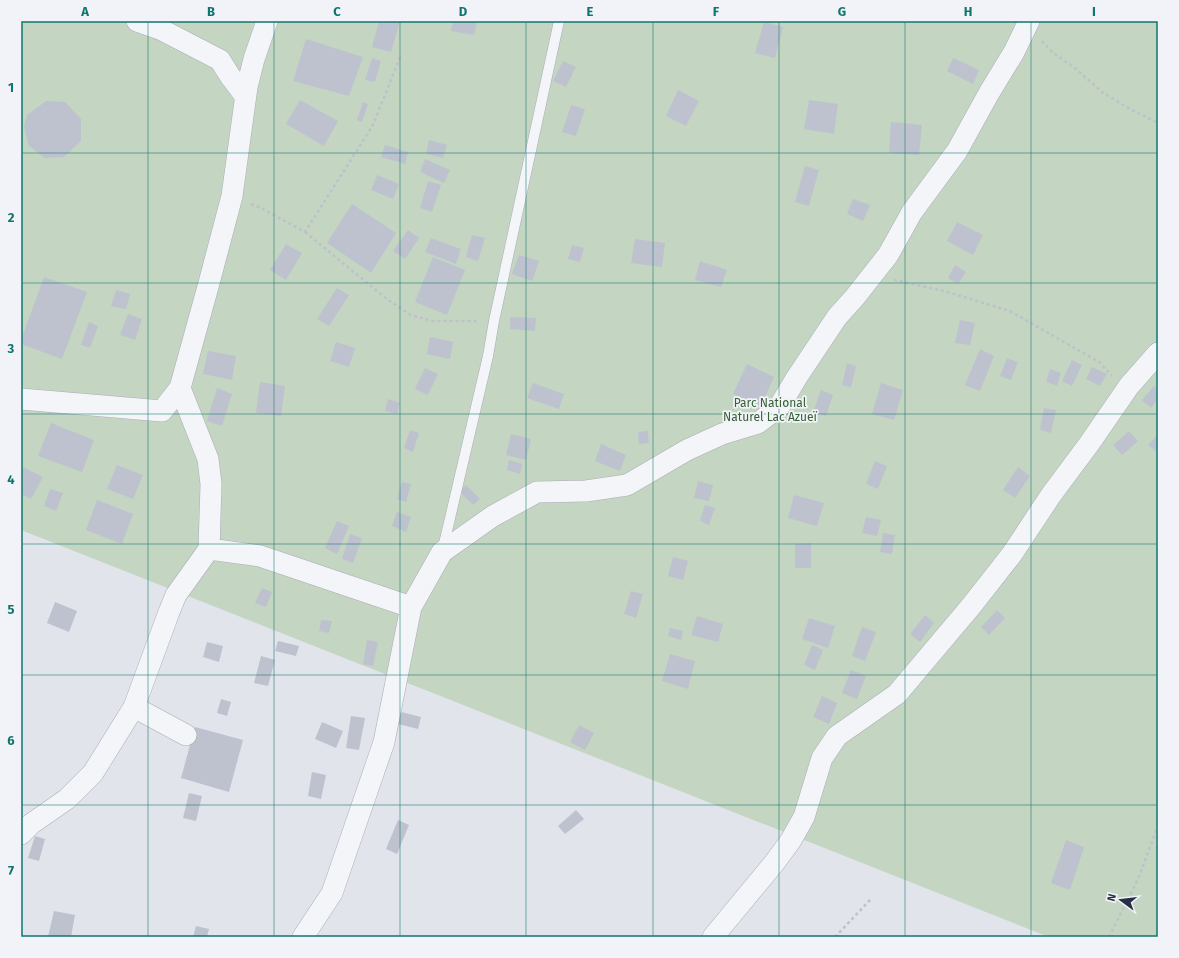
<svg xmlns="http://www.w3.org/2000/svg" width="1179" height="958" font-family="'Fira Sans',sans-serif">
  <rect width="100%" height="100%" fill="#e1e4eb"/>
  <!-- green -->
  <path fill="#c4d5c2" d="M21,21H1158V937H1049L21,530Z"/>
  <!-- building -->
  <path fill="#bec2ce" d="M379,21H400L391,52L372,47Z
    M453,21H477L474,35L451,31Z
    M764,22L783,27L775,58L755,53Z
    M306,39L363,57L349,96L293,81Z
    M372,58L381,61L375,82L365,80Z
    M953,58L979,70L973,84L947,71Z
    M563,61L576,67L566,87L553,81Z
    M678,90L699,101L686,126L666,116Z
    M300,100L338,121L324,146L286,124Z
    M809,100L838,104L834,134L804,129Z
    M46,101L65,102L81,119V141L64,157L45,158L29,146L24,127L27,115Z
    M363,102L368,104L362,122L357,120Z
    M571,105L585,109L576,136L562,132Z
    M891,122L922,125L919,155L889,153Z
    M429,140L447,145L443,158L426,154Z
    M385,145L408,152L405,164L381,157Z
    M425,159L450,170L444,183L420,172Z
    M805,166L819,170L809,206L795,202Z
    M377,175L399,184L393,199L371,190Z
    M428,181L441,185L432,212L420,208Z
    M853,199L870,205L863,221L847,214Z
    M352,204L396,233L371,273L327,243Z
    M957,222L983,235L973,255L947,241Z
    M408,230L419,238L405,259L393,251Z
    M472,235L485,238L478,261L466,257Z
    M431,238L461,249L456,264L425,252Z
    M635,239L665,243L662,267L631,263Z
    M286,244L302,253L286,280L270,270Z
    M572,245L584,248L580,262L568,259Z
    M519,255L539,261L532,281L512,274Z
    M433,257L465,270L447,315L415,302Z
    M700,261L727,270L721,287L695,280Z
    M955,265L966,272L958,284L948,278Z
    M44,277L87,292L62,359L21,344V340Z
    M337,288L349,295L329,326L317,319Z
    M116,290L130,294L126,309L111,306Z
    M128,314L142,319L135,340L120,335Z
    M510,317L536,318L535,331L510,329Z
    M960,320L975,323L970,345L955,343Z
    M89,322L98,326L90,348L81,345Z
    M430,337L453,342L450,359L427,354Z
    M336,342L355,348L349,367L330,361Z
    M980,349L994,356L980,391L965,385Z
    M208,351L236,356L232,380L203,374Z
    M1007,358L1018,362L1011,380L1000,376Z
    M1072,360L1082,365L1072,386L1062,381Z
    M847,363L856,366L851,387L842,385Z
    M747,364L774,377L761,406L733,394Z
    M1092,367L1107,374L1100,386L1086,379Z
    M425,368L438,374L428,395L415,389Z
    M1050,369L1061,373L1057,386L1046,382Z
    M260,382L285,386L281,416L256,413Z
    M533,383L564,394L559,409L527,398Z
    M881,383L903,390L894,420L872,414Z
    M1154,386L1158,390V399L1151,408L1142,400Z
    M217,388L232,394L222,426L207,421Z
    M821,390L833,395L826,416L813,412Z
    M388,399L400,403L397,414L385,411Z
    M1044,408L1056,410L1051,433L1040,430Z
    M51,423L94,440L82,472L38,456Z
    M410,430L419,433L413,452L404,448Z
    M648,431L649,443L639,444L638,432Z
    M1129,431L1138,441L1122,455L1113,445Z
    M511,434L531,439L526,460L506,455Z
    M1158,434V453L1148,445Z
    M601,444L626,455L620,471L595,461Z
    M509,460L522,464L520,474L507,470Z
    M875,461L887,466L878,489L866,484Z
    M117,465L143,475L133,499L107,489Z
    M23,467L43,477L31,499L21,494V470Z
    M1018,467L1030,476L1015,498L1003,490Z
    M698,481L713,485L709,501L694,498Z
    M402,482L411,484L406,502L397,499Z
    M466,485L480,499L473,505L459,491Z
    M50,489L63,493L56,511L44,506Z
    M794,495L824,503L817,526L788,518Z
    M97,500L133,514L122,544L86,530Z
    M705,505L715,508L709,525L700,521Z
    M397,512L411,517L406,532L392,526Z
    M866,517L881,520L877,536L862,533Z
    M337,521L349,526L337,554L325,548Z
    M883,533L895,535L892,554L880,552Z
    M350,534L362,538L353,563L342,559Z
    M811,543V568H795V544Z
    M673,557L688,561L683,580L668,576Z
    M262,588L272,592L266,607L255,603Z
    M631,591L643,594L636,618L624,614Z
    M55,602L77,611L69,632L47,623Z
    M997,610L1005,618L989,635L981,627Z
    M925,615L934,623L920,642L910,634Z
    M697,616L723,624L718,642L691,635Z
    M809,618L835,626L828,648L802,639Z
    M321,620L332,621L329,633L319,631Z
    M862,627L876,632L865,661L852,656Z
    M670,628L683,631L681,640L668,636Z
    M367,640L378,642L373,666L363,664Z
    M278,641L299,646L296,656L275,651Z
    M207,642L223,646L219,662L203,657Z
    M812,645L823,650L815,670L804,665Z
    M670,654L695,661L688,689L662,681Z
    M261,656L275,660L268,686L254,683Z
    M851,670L866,676L857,699L842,693Z
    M822,696L837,703L829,724L813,717Z
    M221,699L231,702L227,716L217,713Z
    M401,712L421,717L418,729L398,724Z
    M351,716L365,718L359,750L346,748Z
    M322,722L343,731L336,748L315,739Z
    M579,725L594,733L585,750L570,742Z
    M195,727L243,740L229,792L181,778Z
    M312,772L326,775L321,799L308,796Z
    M189,793L202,796L196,821L183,818Z
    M576,810L584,819L565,834L558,826Z
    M398,820L409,825L397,854L386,849Z
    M35,836L45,839L39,861L28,858Z
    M1066,840L1084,847L1070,890L1051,883Z
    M54,911L75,915L71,937H48Z
    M196,926L209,929L207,937H193Z"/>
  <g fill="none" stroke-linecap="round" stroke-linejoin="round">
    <defs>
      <path id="service" d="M443,548L488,356L494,321L559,21"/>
      <path id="minor" d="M137,21L160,29L220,60L230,76L245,96
        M21,399L162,411L180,388L209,283L232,196L247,87L254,59L267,21
        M209,549L260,556L411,607
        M134,707L186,735
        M21,834L31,824L67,799L93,773L134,707L169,612L176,595L209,549L211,484L208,459L180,388
        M303,937L332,893L384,742L411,607L442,552L493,516L537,492L586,491L627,485L687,450L722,434L758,423L779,407L797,377L837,317L855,297L888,255L912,212L957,151L989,93L1014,52L1029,21
        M713,937L775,862L791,840L804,817L822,758L837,736L897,694L972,605L1012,554L1051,495L1089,444L1129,386L1158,353"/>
    </defs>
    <!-- service casing -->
    <use href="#service" stroke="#aaadb9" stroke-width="11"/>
    <!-- minor casing -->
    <use href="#minor" stroke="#aaadb9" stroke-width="22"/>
    <!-- path -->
    <path stroke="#bfc1ca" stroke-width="2.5" stroke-dasharray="3 3" stroke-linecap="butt" d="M1042,41L1051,51L1077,70L1102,92L1130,109L1158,123
      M251,204L261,208L305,232L373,125L401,55
      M305,232L388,300L411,315L432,321H479
      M894,280L944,291L1010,311L1099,362L1112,376
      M835,937L871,899
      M1109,937L1138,879L1158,826"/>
    <!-- service -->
    <use href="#service" stroke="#f4f5f9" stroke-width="10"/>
    <!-- minor -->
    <use href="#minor" stroke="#f4f5f9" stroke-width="21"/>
  </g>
  <!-- grid -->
  <path fill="none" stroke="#0f766e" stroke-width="1" stroke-opacity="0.55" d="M148,21V937M274,21V937M400,21V937M526,21V937M653,21V937M779,21V937M905,21V937M1031,21V937M21,153H1158M21,283H1158M21,414H1158M21,544H1158M21,675H1158M21,805H1158"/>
  <g text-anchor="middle" stroke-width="3.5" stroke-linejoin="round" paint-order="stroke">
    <!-- park labels -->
    <g font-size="12" fill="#366135" stroke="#f1f3f8">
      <text x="770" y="407">Parc National<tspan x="770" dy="14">Naturel Lac Azueï</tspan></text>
    </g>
  </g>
  <!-- border -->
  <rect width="1179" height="958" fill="none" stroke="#f1f3f8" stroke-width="44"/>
  <!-- north arrow -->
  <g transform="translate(1121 900) rotate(285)" stroke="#f1f3f8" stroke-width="3" paint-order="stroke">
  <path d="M0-3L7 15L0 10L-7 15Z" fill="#282e44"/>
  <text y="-6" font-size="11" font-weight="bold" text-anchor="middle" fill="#282e44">N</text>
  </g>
  <rect x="22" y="22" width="1135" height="914" fill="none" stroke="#0f766e" stroke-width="1.5"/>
  <g font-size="13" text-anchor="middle" font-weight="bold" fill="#0f766e">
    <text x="85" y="16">A</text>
    <text x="211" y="16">B</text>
    <text x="337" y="16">C</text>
    <text x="463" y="16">D</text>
    <text x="590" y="16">E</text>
    <text x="716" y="16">F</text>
    <text x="842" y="16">G</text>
    <text x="968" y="16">H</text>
    <text x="1094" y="16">I</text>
    <text x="11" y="92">1</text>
    <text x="11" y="222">2</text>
    <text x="11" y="353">3</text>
    <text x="11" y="484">4</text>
    <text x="11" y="614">5</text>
    <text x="11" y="745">6</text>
    <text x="11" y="875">7</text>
  </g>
</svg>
